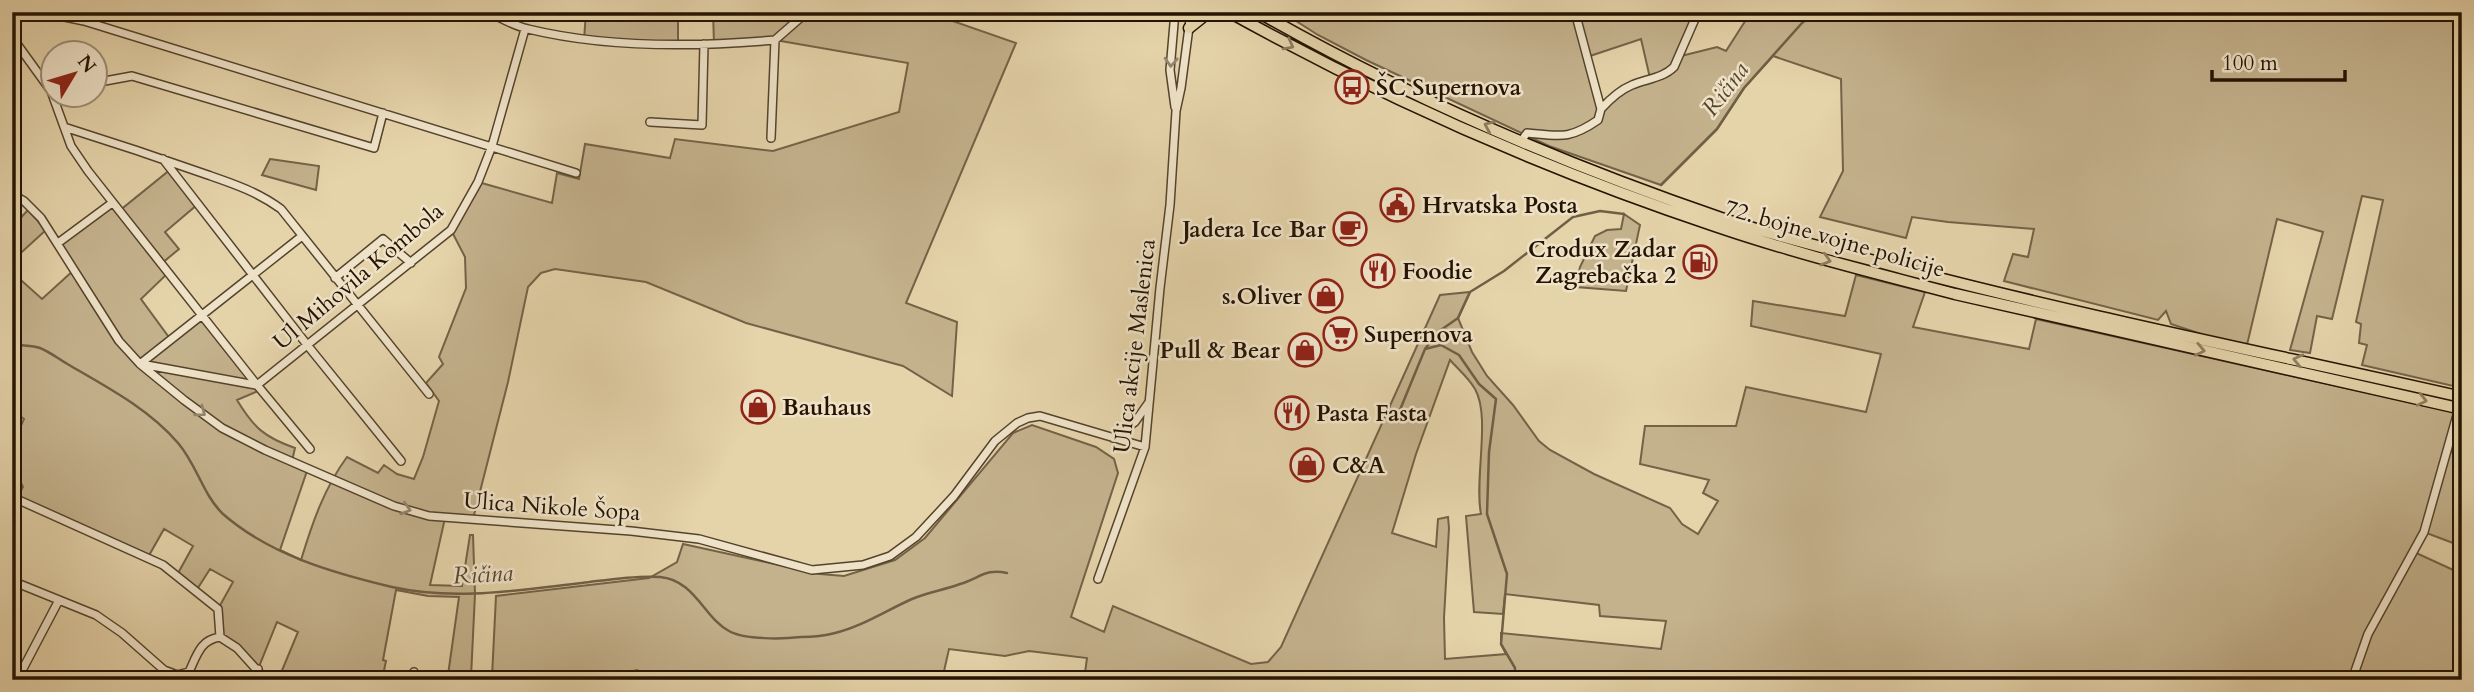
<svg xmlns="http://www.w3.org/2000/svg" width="2474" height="692" font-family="Cardo,serif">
  <rect width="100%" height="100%" fill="#e5d3aa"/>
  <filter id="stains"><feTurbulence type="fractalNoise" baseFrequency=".00286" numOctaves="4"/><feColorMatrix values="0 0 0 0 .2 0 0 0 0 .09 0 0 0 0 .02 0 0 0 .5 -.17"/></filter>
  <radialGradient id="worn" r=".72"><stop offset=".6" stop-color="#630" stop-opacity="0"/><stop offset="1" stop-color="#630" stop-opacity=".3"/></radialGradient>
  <!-- green -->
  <path fill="#c4b28d" stroke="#746247" stroke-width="2" fill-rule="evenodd" d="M586,12H678V44L584,40Z
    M713,12H927L1016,43L906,303L957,322L952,396L903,366L746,323L646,282L555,269L541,273L528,287L508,382L473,519L445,518L430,585L462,586L470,535H473L475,594L471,677H492L496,596L649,578L677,562L683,544L820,574L844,576L895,560L925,538L1013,433L1032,425L1096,447L1114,459L1118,473L1071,617L1104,632L1113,606L1251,664L1268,662L1281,647L1440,295L1470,292L1458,318L1472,352L1487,376L1513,405L1539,441L1550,450L1594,474L1670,508L1682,524L1698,534L1718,501L1703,493L1709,480L1640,464L1645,426H1736L1746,387L1866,412L1881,354L1751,326L1753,301L1845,316L1856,275L1925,292L1913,327L2029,349L2036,319L2458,413L2447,451L2462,455L2461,546L2424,532L2414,552L2462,574V680H2388L2356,670L2352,680H1084L1087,658L1029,651L1005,656L949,649L942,680H659L637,670L622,674L619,680H418L419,674L448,675L459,597L428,596L396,590L383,660L386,661L382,680H278L298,632L277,622L258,669L220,637L218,609L233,582L210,569L196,591L177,575L193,546L164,529L147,559L16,499L23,487C7,456 10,450 24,419L12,410V272L42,299L75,269L58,243L112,203L119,211L171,169L198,204L165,232L179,249L161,264L168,273L141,299L171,340L203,315L258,391L237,400C254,428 264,437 295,448L292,461L308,468L280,550L301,560C312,524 324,488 347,457L378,473L384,465L397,474L414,479L423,457L439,401L426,383L443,364L439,357L466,288L465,257L451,230L478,182L552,203L557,173L579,179L585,144L670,158L675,139L773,151L899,112L908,63L775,40L714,43ZM1450,360C1458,369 1469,378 1475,389C1491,417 1474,479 1481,514L1466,516L1474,612L1503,614L1505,594L1599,605L1600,616L1666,621L1661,649L1501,633V644L1506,654L1445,659L1444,618L1449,528L1448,517L1438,519L1436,547L1392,533L1416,454Z
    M1282,12H1698L1681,56L1717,47L1726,51L1751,12H2462V208L2458,219L2462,221V388L2362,365L2367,345L2359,343L2361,324L2356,322L2383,200L2362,196L2332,319L2317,316L2310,353L2290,350L2323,232L2277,219L2246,349L2171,324L2166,311L2158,320L2004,281L2013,254L2028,257L2034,229L1948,222L1912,217L1906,238L1820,217L1843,171L1841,79L1773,56L1744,88L1717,129L1661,185L1549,146L1366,60L1318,35ZM1641,39L1650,78L1631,85L1601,108L1587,57Z
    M270,159L319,166L316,190L262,175Z
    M28,210L46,230L12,261V227Z
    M1624,214L1640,225L1626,291L1576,287L1580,267L1595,236L1607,230L1621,229Z"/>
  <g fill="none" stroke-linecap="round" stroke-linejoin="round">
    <!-- stream -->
    <path stroke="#705f44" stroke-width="2.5" d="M1661,185L1717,129L1744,88L1802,23L1815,12
      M12,344C21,346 32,345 40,348C50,352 60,360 69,365C107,387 149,409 178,443C197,465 203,495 223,514C270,555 333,573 392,587C455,601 519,590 582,583C607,580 635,575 660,577C695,580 704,618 729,631C745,640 783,639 801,637C812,637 824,636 835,633C861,627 887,610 912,599C928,592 944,590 960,584C980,578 986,568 1007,573
      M1425,349L1441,345L1459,355L1479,384L1496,399L1489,452L1487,514L1507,574L1501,644L1515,668V680
      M1395,422L1425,349L1438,332L1458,318L1470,292L1504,271L1573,217L1600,211L1624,214"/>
    <defs>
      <path id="street" d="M41,12L84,21L576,173
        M488,12C501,18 514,26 528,29C606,48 696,47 775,40
        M1175,12L1170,70L1175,107
        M12,37L51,91L71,146L88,171L257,385L310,449
        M775,40L807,12
        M94,83L132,76L374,148L383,113
        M1601,109C1610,99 1620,90 1632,85C1646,79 1663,78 1674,67L1698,12
        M650,122L702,125L704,44
        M64,127C112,142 160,158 208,175C234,184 258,192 281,209L429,394
        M771,138L775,40
        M1521,141L1527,133C1560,136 1569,140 1598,120L1601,109L1575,12
        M163,159L308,346L401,461
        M12,194L24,201L41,218L119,341L140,364L184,400L222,428L265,450L394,506L429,516L631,531L699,539L812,570L863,565L890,556L916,537L954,496L995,441L1017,423L1028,418L1040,416L1145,447
        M58,243L112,203
        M335,278L383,239L411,263
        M140,364L302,236
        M141,364L256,385
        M257,385L451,230L478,182L492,146L525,29
        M1113,438L1135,422L1149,402
        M12,497L163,565L218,609L220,637
        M1098,579L1145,447L1160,288L1170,205L1176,111L1181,88L1191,12
        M12,581L96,615L122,633L164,670L177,675L189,672C197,655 200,640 220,637L237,648L266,680
        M17,680L59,600
        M255,680L258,669
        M413,680L414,672
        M2352,680L2368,634L2424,532L2459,408"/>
      <path id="primary" d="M1229,12C1384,98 1547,170 1715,226C1794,253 1875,273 1955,294L2462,409
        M1258,12C1403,95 1566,165 1724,219C1784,239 1847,253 1908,270C2092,318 2277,355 2462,397
        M1189,28L1209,12"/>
    </defs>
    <!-- street casing -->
    <use href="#street" stroke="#54432b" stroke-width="10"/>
    <!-- primary casing -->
    <use href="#primary" stroke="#241301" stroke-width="13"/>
    <!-- street -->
    <use href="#street" stroke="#eee2c8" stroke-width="7"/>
    <!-- primary -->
    <use href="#primary" stroke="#e5d3aa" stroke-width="10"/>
  </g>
  <!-- one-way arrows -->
  <defs><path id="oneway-chevron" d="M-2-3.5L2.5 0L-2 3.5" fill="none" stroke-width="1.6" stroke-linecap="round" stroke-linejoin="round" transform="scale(1.75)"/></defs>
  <g stroke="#8e7d5e">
    <use href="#oneway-chevron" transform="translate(1289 45) rotate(28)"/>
    <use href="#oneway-chevron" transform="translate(1489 126) rotate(-156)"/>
    <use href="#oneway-chevron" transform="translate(1826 260) rotate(16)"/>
    <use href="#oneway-chevron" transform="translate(2200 350) rotate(12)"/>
    <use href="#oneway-chevron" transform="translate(2298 360) rotate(-167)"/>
    <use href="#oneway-chevron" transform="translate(2422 400) rotate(13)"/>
  </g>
  <g stroke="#93856e">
    <use href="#oneway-chevron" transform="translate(1171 62) rotate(93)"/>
    <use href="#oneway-chevron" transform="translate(201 412) rotate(37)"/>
    <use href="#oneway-chevron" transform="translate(406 509) rotate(17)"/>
  </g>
  <!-- icons -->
  <defs>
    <symbol id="bus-ring" viewBox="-11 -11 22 22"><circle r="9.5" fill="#eee2c8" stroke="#8f2418" stroke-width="1.5"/><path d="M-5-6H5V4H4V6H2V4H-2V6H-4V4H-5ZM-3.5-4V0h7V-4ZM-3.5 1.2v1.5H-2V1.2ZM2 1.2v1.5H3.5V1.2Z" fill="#8f2418"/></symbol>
    <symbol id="civic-ring" viewBox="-11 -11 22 22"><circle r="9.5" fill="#eee2c8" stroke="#8f2418" stroke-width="1.5"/><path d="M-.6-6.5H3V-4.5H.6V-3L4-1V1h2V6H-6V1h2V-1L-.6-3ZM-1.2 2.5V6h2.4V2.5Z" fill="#8f2418"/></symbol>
    <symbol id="cafe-ring" viewBox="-11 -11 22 22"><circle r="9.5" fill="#eee2c8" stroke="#8f2418" stroke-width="1.5"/><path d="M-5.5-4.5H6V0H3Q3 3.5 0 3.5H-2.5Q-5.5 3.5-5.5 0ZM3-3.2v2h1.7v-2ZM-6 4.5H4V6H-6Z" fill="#8f2418"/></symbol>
    <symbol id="fuel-ring" viewBox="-11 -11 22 22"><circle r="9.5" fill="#eee2c8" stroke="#8f2418" stroke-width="1.5"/><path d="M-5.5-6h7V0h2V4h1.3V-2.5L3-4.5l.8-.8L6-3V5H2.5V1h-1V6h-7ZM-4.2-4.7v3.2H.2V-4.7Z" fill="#8f2418"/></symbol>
    <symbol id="restaurant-ring" viewBox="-11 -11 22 22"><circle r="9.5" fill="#eee2c8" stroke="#8f2418" stroke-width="1.5"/><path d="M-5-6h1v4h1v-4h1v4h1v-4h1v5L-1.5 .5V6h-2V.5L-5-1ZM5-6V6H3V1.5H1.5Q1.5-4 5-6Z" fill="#8f2418"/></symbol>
    <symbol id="shop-ring" viewBox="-11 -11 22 22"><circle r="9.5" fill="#eee2c8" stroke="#8f2418" stroke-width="1.5"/><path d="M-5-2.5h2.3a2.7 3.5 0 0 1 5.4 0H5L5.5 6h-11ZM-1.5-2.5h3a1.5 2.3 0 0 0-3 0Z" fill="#8f2418"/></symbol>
    <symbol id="supermarket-ring" viewBox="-11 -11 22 22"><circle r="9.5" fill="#eee2c8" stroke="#8f2418" stroke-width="1.5"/><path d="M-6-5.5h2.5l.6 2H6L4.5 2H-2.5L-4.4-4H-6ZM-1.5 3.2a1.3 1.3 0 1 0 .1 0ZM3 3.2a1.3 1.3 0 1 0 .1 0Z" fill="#8f2418"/></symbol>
  </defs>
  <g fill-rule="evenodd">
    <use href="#bus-ring" x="1333" y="68" width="38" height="38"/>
    <use href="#civic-ring" x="1378" y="186" width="38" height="38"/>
    <use href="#cafe-ring" x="1331" y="210" width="38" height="38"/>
    <use href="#fuel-ring" x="1681" y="243" width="38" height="38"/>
    <use href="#restaurant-ring" x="1359" y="252" width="38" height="38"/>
    <use href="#shop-ring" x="1307" y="277" width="38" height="38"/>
    <use href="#supermarket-ring" x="1321" y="315" width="38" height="38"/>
    <use href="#shop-ring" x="1286" y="331" width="38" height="38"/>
    <use href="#shop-ring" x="739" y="388" width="38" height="38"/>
    <use href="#restaurant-ring" x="1273" y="394" width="38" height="38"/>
    <use href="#shop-ring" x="1288" y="446" width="38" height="38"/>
  </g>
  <g text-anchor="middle" stroke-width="5" stroke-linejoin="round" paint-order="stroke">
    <!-- poi labels -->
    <g font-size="23" font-weight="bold" fill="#241301" stroke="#eee2c8" text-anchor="start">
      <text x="1376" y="95">ŠC Supernova</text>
      <text x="1422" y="213">Hrvatska Posta</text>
      <text x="1326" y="237" text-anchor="end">Jadera Ice Bar</text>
      <text x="1676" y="257" text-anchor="end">Crodux Zadar<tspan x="1676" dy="26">Zagrebačka 2</tspan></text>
      <text x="1402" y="279">Foodie</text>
      <text x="1302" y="304" text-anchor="end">s.Oliver</text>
      <text x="1364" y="342">Supernova</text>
      <text x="1280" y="358" text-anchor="end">Pull &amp; Bear</text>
      <text x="782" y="415">Bauhaus</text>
      <text x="1316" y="421">Pasta Fasta</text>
      <text x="1332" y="473">C&amp;A</text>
    </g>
    <!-- street labels -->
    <g font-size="23" fill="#241301" stroke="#eee2c8">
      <text transform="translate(1835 238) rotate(16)" y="8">72. bojne vojne policije</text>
      <text transform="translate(358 276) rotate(-40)" y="8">Ul Mihovila Kombola</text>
      <text transform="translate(1134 346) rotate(-83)" y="8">Ulica akcije Maslenica</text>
      <text transform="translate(552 506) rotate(4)" y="8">Ulica Nikole Šopa</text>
    </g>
    <!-- water labels -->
    <g font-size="24" font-style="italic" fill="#57462e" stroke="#eee2c8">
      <text transform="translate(1725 89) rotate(-53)" y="8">Ričina</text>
      <text transform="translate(483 574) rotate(-3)" y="8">Ričina</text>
    </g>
  </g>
  <!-- margin -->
  <rect width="2474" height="692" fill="none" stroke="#e5d3aa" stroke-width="42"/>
  <rect x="14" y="14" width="2446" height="664" fill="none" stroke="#241301" stroke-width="3.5"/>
  <rect x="21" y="21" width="2432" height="650" fill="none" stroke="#241301" stroke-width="2"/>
  <!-- north arrow -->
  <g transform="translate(74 74) rotate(52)"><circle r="33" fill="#eee2c8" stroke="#9d8f78" stroke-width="2"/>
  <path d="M0-5L12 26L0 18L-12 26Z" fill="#8f2418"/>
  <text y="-10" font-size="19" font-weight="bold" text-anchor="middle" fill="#241301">N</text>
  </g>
  <!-- scale -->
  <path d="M2212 70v10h133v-10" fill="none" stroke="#241301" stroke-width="3.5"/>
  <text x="2222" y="70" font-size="21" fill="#241301" stroke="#eee2c8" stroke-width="5" paint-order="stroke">100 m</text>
  <rect width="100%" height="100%" filter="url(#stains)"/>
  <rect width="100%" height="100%" fill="url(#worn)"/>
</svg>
